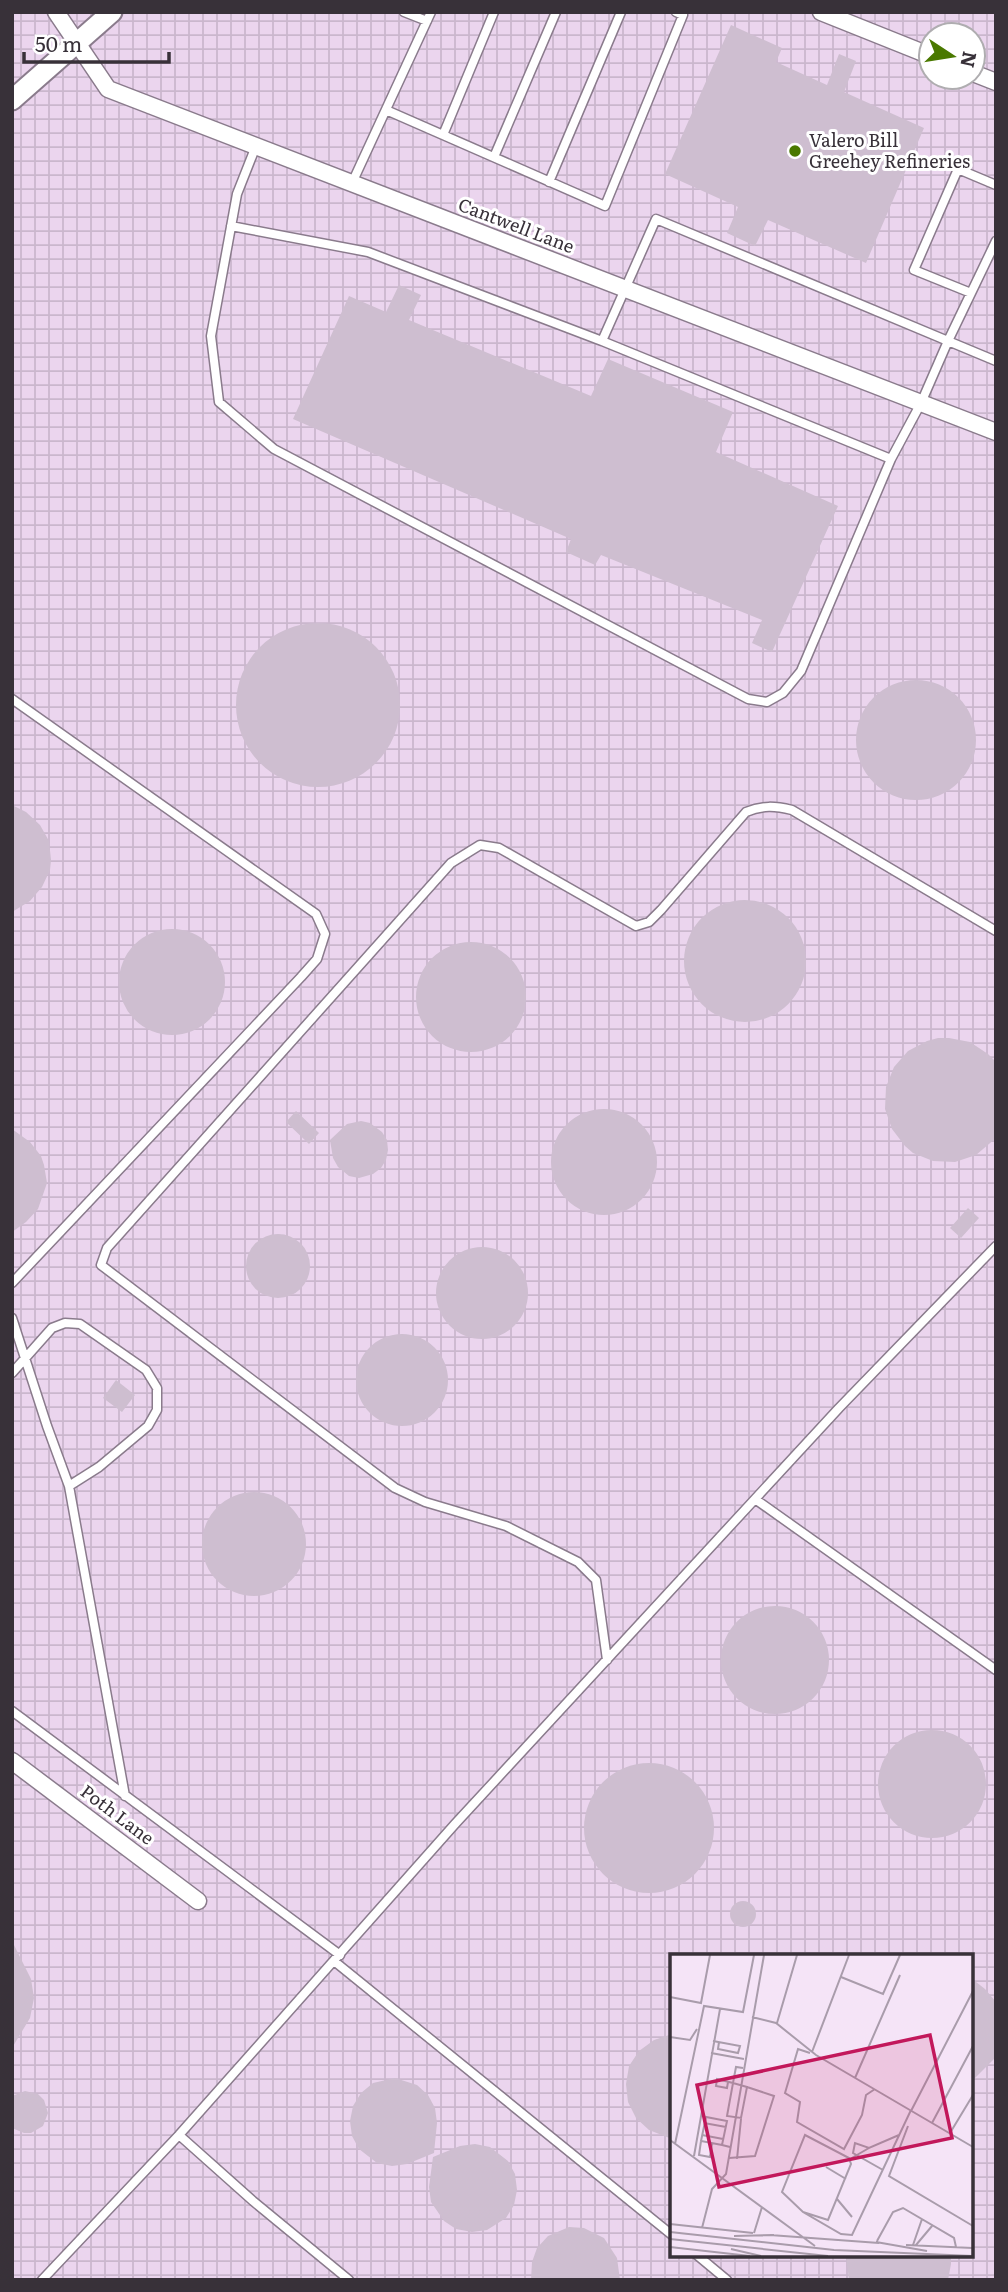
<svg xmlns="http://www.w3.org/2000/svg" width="1008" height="2292" font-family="Literata,serif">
  <defs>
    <pattern id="industrial-grid" width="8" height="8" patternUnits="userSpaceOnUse" patternTransform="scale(1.75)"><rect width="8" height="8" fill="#ebd5ee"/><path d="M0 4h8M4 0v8" fill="none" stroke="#cab7cd"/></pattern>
  </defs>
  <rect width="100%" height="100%" fill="#f5e4f7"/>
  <!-- industrial -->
  <path fill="url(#industrial-grid)" fill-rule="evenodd" d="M12,12H996V2280H12ZM931,35H973V77H931ZM672,1956H971V2255H672Z"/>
  <!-- building -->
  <path fill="#cebed0" d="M731,25L782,48L776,62L827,85L839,54L856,61L844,92L924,128L866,263L768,220L755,246L727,233L738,207L665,174Z
    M399,285L421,295L409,320L591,396L608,359L733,412L716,452L838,506L772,652L752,643L762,620L601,555L595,565L566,552L571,539L293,419L349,296L386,312Z
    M236 705a82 82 0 1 1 164 0a82 82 0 1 1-164 0Z
    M856 740a60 60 0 1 1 120 0a60 60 0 1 1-120 0Z
    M12,805L26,812L40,825L49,841L51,860L50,870L42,887L30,901L12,912Z
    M684 961a61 61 0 1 1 122 0a61 61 0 1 1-122 0Z
    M119 982a53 53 0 1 1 106 0a53 53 0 1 1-106 0Z
    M416 997a55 55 0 1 1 110 0a55 55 0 1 1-110 0Z
    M938,1038H949L970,1042L988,1054L996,1062V1138L976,1155L955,1162L933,1161L913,1153L905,1146L892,1129L885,1109L886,1087L894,1067L908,1051L927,1041Z
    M551 1162a53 53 0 1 1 106 0a53 53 0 1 1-106 0Z
    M296,1111L319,1133L309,1144L286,1122Z
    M361,1121L370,1123L382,1132L387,1140L388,1150L386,1160L381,1168L373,1174L359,1178L349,1176L338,1167L333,1158L330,1140L347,1124Z
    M12,1129L30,1142L41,1156L44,1165L47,1183L38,1209L26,1222L12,1232Z
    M968,1208L979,1218L961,1238L950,1228Z
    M246 1266a32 32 0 1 1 64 0a32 32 0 1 1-64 0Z
    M436 1293a46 46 0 1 1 92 0a46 46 0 1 1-92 0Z
    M356 1380a46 46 0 1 1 92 0a46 46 0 1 1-92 0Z
    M116,1380L135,1395L122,1412L103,1398Z
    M202 1544a52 52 0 1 1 104 0a52 52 0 1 1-104 0Z
    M721 1660a54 54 0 1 1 108 0a54 54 0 1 1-108 0Z
    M878 1784a54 54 0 1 1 108 0a54 54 0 1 1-108 0Z
    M584 1828a65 65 0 1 1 130 0a65 65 0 1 1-130 0Z
    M730 1914a13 13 0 1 1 26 0a13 13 0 1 1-26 0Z
    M12,1941L31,1979L34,1998L30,2018L12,2048Z
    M971,1978L985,1989L996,2002V2057L971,2082Z
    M672,2034V2139L649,2130L636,2118L628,2102L626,2084L629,2066L639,2051L654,2040Z
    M395,2078L417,2085L428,2095L435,2108L437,2123L434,2153L407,2164L392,2166L377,2163L359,2149L352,2136L350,2121L353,2106L361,2093L373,2083Z
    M25,2091L38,2094L44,2100L48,2113L43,2126L31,2133H24L12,2128V2096Z
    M475,2144L490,2147L508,2161L515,2174L517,2190L514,2205L506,2218L487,2230L472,2232L456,2229L444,2221L431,2202L429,2187L433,2157L460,2146Z
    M569,2227L584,2228L604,2238L617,2258L620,2280H531L532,2262L537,2248L548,2236Z
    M846,2255H951V2264L948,2280H849Z"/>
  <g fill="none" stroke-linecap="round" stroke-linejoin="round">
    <defs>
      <path id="service" d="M404,12L427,21
        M386,110L605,206L683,15L676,12
        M443,135L494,12
        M256,146L237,194L211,336L219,402L274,449L748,699L767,702L783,693L801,671L891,459
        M494,157L556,12
        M549,182L621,12
        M352,183L431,12
        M656,219L948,341L921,403L891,459L602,341Z
        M231,226L368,252L602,341
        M996,241L948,341L996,361
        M971,293L914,270L958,169L996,185
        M12,699L316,914L325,934L317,959L301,977L12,1283
        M12,1318L47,1426L69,1486
        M12,1373L52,1328L65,1323L80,1324L146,1370L157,1388V1410L148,1426L99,1467L69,1486L125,1796
        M755,1499L996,1670
        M607,1660L596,1580L578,1562L506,1526L425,1502L395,1488L101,1265L107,1248L451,863L480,845L499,848L636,926L649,922L661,910L746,812C763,805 775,806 792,810L996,931
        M12,1711L340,1955
        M334,1961L672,2235
        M179,2135L253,2201L349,2280
        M697,2255L727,2280
        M42,2280L179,2135L455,1824L839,1408L996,1246"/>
      <path id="minor" d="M56,12L108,89L996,432
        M821,12L931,56
        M973,73L996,82
        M12,1761L198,1901"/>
      <path id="tertiary" d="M12,100L112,12"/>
    </defs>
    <!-- service casing -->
    <use href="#service" stroke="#8a7b8c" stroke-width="11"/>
    <!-- minor casing -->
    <use href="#minor" stroke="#8a7b8c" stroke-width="19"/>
    <!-- tertiary casing -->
    <use href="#tertiary" stroke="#8a7b8c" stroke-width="23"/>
    <!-- service -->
    <use href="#service" stroke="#fff" stroke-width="8"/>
    <!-- minor -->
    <use href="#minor" stroke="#fff" stroke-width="16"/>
    <!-- tertiary -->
    <use href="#tertiary" stroke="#fff" stroke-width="19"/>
  </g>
  <!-- markers -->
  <circle fill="#4a7900" stroke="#fff" stroke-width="2.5" cx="795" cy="151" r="7"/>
  <g text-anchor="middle" stroke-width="6" stroke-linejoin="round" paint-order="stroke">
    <!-- poi labels -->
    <g font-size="18" fill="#383139" stroke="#fff" text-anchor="start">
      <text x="809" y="147">Valero Bill<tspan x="809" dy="21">Greehey Refineries</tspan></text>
    </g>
    <!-- street labels -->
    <g font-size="18" fill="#383139" stroke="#fff">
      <text transform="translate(516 226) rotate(21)" y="6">Cantwell Lane</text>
      <text transform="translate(117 1815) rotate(37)" y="6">Poth Lane</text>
    </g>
  </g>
  <!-- overview -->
  <g transform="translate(670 1954)">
    <rect width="303" height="303" fill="#f5e4f7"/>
    <path fill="none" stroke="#a99cab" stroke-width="2" d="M171,23L213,40L230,1M0,43L31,49L40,1M82,63L106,69L146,101L303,193M107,69L127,1M0,83L20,86L27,75M43,87L70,92L68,99L48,95L49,88M142,98L179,1M41,99L74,105M140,99L128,95L115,139L130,148L127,168L174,195L192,161L196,141L205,135M185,124L230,21M58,128L57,134L46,132L47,125L63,129L66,113L73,114M63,129L77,133L71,164L57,162ZM241,157L303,37M34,169L56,173M262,169L303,92M238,172L219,222L303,272M280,179L303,141M32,181L53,185M0,186L145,292M31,187L29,201L40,203L42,189M5,190L34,52L73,58L84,1M52,191L57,167L36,163L31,187L52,191L60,193M24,202L50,55M59,204L85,202L104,142L77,133M67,205L71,165M180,205L199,194M156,213L176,225M213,216L183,199L185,189L199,194L229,181M167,245L182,263M133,258L158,266L181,210L179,204L135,181L112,238L133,258L171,280L182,281L241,156M0,270L83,279M32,274L42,235L56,220L94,1M0,278L164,296L303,302M84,279L92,253M100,281L209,289M64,282L104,281M0,285L158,302M207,287L223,258L233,254L284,284L286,293M206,288L257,297M236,291L303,294M243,291L252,265M246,291L262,272M0,293L80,302M61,295L91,302"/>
    <path fill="#c2185b" fill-opacity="0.15" stroke="#c2185b" stroke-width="3.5" d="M260,81L282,184L49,233L27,131Z"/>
    <rect width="303" height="303" fill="none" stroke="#383139" stroke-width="3.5"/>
  </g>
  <!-- border -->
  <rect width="1008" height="2292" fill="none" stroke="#383139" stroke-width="28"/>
  <!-- north arrow -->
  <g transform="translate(952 56) rotate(102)"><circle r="33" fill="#ffffff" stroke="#afadb0" stroke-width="2"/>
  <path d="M0-5L12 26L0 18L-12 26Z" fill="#4a7900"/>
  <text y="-10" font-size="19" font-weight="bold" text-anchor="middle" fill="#383139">N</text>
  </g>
  <!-- scale -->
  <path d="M24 52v10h145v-10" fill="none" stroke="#383139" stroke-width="3.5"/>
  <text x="35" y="52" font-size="21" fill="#383139" stroke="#ffffff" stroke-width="5" paint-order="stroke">50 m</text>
</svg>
